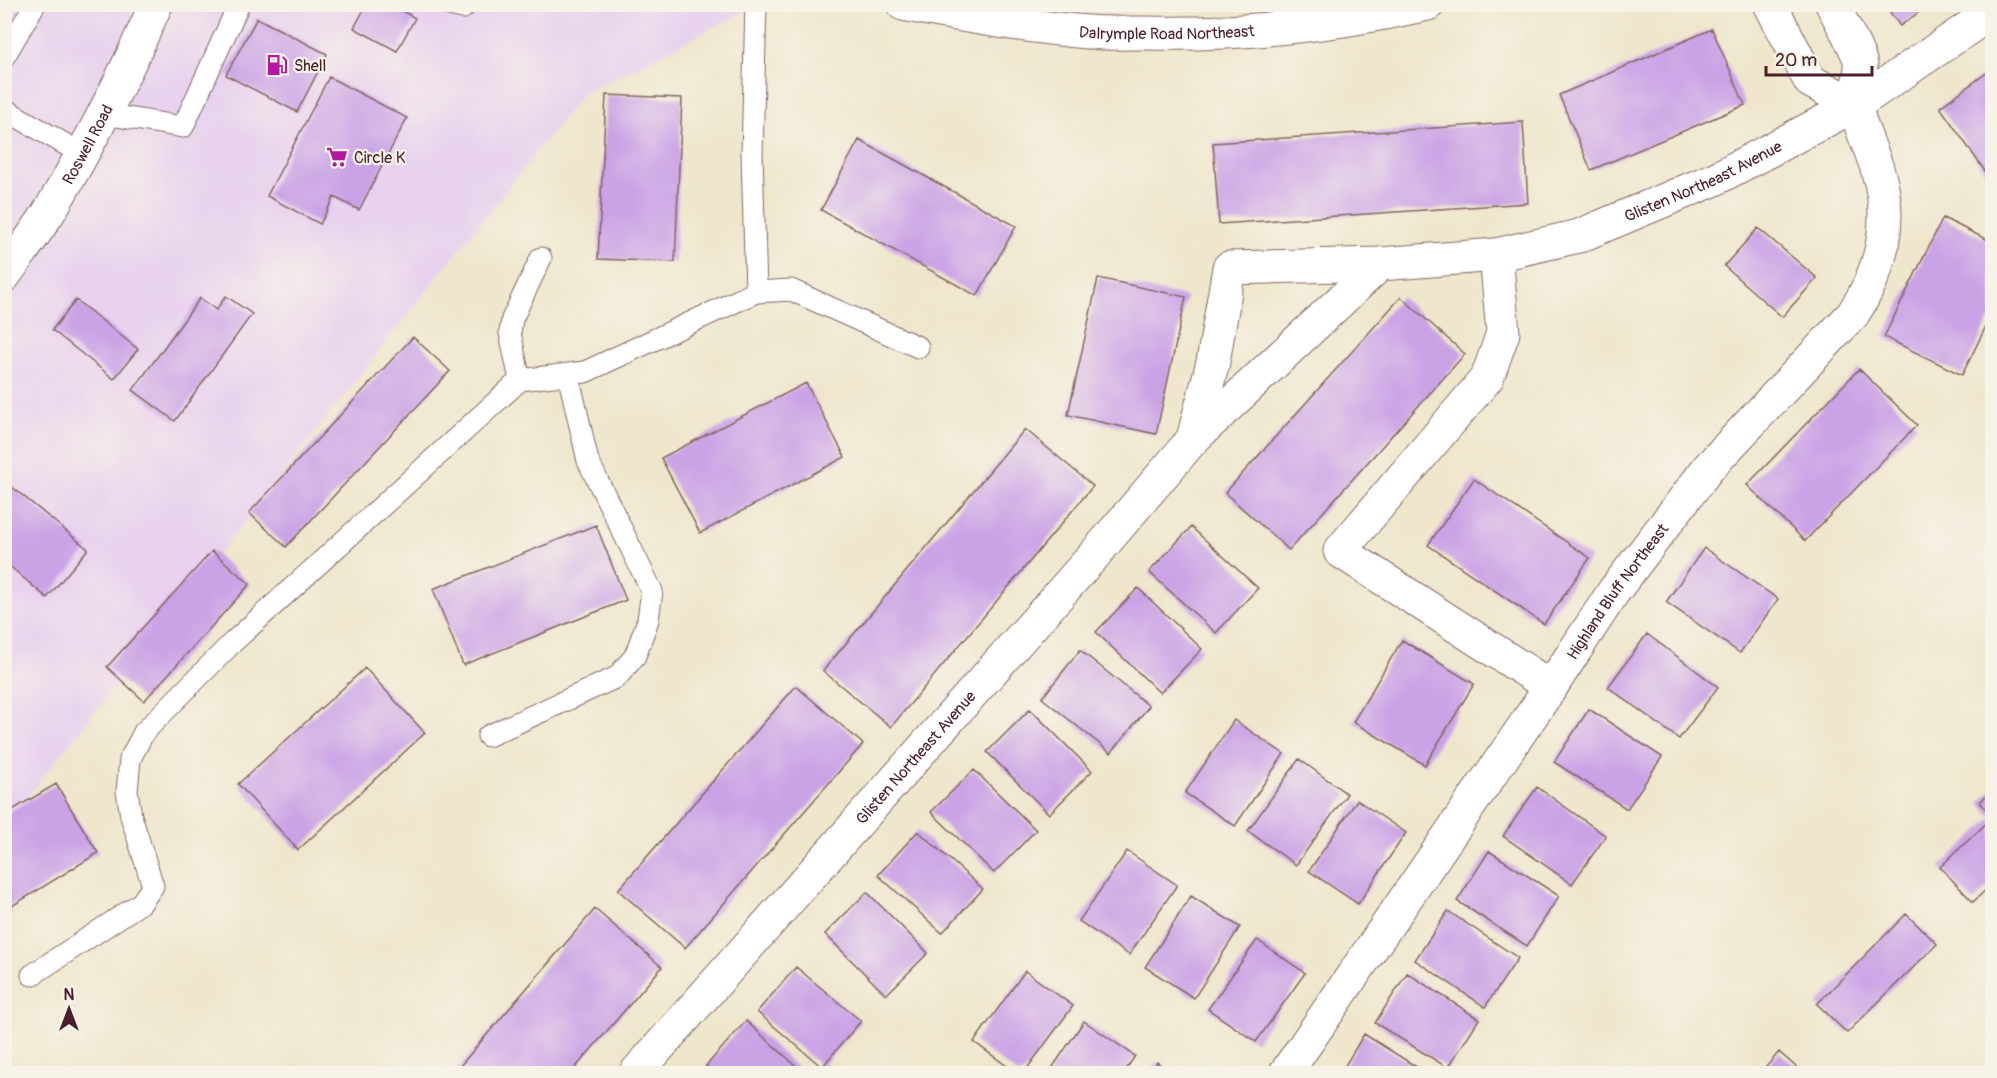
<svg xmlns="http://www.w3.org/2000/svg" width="1997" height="1078" font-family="Pangolin,sans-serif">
  <rect width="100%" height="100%" fill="#f7f3e8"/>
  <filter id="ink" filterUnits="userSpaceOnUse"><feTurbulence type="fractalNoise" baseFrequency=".0167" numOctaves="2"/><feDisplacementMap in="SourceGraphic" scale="12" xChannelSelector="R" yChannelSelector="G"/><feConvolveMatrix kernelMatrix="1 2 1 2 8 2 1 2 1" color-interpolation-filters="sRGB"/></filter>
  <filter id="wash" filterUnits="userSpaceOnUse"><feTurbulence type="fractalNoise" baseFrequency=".008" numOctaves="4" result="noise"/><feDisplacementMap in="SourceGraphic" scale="24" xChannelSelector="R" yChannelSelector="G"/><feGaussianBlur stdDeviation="1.35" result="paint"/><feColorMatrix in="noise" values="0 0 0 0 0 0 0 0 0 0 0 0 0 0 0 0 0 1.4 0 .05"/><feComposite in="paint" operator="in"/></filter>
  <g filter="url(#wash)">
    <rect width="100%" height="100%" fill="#eee7cc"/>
    <!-- built -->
    <path fill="#e8d2ee" d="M5,5H758L582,94L5,825Z"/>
    <g id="blocks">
      <!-- building -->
      <path fill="#caa2e6" d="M4,4H13L4,18Z
        M367,4H389L415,18L397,51L354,28Z
        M1884,4H1930L1900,26Z
        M257,18L327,54L297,112L226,75Z
        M1712,29L1745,105L1591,170L1559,95Z
        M1992,69V171L1987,174L1940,107Z
        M329,77L407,118L359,210L334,197L320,224L267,196Z
        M606,95L682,98L675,262L598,259Z
        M1523,122L1528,203L1219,224L1213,143Z
        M859,140L1016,226L977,296L821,210Z
        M1943,218L1992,242V314L1962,375L1884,337Z
        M1758,228L1817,278L1782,317L1724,266Z
        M1098,278L1186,297L1156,434L1068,415Z
        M226,296L252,314L175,421L133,390L200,298L216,310Z
        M1401,297L1465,354L1289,550L1225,493Z
        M76,300L138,349L114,379L52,330Z
        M413,337L450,371L286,547L249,513Z
        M1859,369L1917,425L1805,541L1747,485Z
        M806,383L845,457L700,533L661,458Z
        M1025,429L1093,486L891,727L823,671Z
        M1474,479L1590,558L1544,624L1428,545Z
        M6,482L88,549L47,598L5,562V484Z
        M596,525L626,600L463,665L433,589Z
        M1191,527L1258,588L1216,633L1149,572Z
        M1704,548L1778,599L1740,653L1666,602Z
        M212,551L250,584L144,701L107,667Z
        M1138,588L1202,649L1160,693L1096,632Z
        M1647,634L1718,687L1679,739L1608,687Z
        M1402,640L1474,684L1425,765L1353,722Z
        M1080,650L1149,706L1111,753L1042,698Z
        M365,668L425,733L298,850L238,784Z
        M796,686L863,744L685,948L618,890Z
        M1030,709L1092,771L1049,814L987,752Z
        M1589,709L1662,757L1627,809L1554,762Z
        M1234,720L1284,754L1235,826L1185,793Z
        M1299,759L1347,794L1296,865L1248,831Z
        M974,770L1036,830L994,873L931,812Z
        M56,784L98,853L4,911V815Z
        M1537,787L1606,836L1572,884L1503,836Z
        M1992,790V817L1980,802Z
        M1357,800L1406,833L1358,904L1309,871Z
        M1992,818V884L1973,902L1940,867Z
        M918,831L983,889L942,933L878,875Z
        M1127,851L1177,885L1129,955L1079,921Z
        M1489,851L1559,896L1527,946L1457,901Z
        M867,892L928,953L886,995L825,934Z
        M1191,896L1240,927L1194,998L1145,967Z
        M595,909L662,967L570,1074H453Z
        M1448,911L1518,958L1485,1007L1415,960Z
        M1906,914L1937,944L1847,1033L1817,1004Z
        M1257,940L1305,973L1256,1042L1208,1009Z
        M796,967L861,1021L822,1067L757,1012Z
        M1025,971L1073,1006L1023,1074H1018L974,1042Z
        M1407,973L1479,1019L1448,1068L1375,1023Z
        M746,1021L805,1074H714L706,1066Z
        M1084,1021L1135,1056L1123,1074H1048Z
        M1364,1034L1428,1074H1340Z
        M1779,1052L1804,1074H1760Z
        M1157,1062L1173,1074H1148Z"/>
    </g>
  </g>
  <g filter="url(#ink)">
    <use href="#blocks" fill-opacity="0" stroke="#836563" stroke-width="1.5"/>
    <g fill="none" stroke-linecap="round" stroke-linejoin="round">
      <defs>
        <path id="lane" d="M445,4L463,8L464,4
          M1288,4L1292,28
          M4,57L35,4
          M4,109L82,154
          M104,114L183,127L239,4
          M756,292L791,290L918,347
          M520,380L510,333L512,319L541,258
          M488,736L617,677L635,656L648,620L652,591L588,461L568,374
          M32,975L141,903L153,886L131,816L127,791L130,759L144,732L232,643L520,380L585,372L756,292L752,154L756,4"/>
        <g id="street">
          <path d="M1770,4L1810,81L1855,105"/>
          <path d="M1496,255L1503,333L1487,378L1340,551L1551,687"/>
          <path id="s1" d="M1193,439L1213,362L1229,268L1380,264L1496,255L1579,236L1715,179L1855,105L1992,12"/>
          <path id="s2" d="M635,1074L1096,553L1193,439L1380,264"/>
          <path id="s3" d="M1285,1074L1551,687L1614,591L1709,467L1853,314C1881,271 1894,222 1878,172C1872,150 1860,129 1856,107C1853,94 1861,79 1861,66C1861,56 1838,16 1832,4"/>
        </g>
        <g id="secondary">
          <path id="s4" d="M903,4C964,16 1026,27 1088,32C1108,34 1128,33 1147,33C1242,35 1336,25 1428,4"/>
        </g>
        <g id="primary">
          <path id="s5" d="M4,276C19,255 35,234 49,212C89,145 125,76 156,4"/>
        </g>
      </defs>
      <!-- lane casing -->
      <use href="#lane" stroke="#836563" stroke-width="23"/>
      <!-- street casing -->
      <use href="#street" stroke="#836563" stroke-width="35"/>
      <!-- secondary casing -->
      <use href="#secondary" stroke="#836563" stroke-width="35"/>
      <!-- primary casing -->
      <use href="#primary" stroke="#836563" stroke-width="35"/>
      <!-- lane -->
      <use href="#lane" stroke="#fff" stroke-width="21"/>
      <!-- street -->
      <use href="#street" stroke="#fff" stroke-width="33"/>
      <!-- secondary -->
      <use href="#secondary" stroke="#fff" stroke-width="33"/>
      <!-- primary -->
      <use href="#primary" stroke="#fff" stroke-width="33"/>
    </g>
  </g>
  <!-- icons -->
  <defs>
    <symbol id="fuel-bare" viewBox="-9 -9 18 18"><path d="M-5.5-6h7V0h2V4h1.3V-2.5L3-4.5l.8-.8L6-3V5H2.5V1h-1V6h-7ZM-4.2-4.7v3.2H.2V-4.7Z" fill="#b5179e" stroke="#f7f3e8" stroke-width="2.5" paint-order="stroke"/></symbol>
    <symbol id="supermarket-bare" viewBox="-9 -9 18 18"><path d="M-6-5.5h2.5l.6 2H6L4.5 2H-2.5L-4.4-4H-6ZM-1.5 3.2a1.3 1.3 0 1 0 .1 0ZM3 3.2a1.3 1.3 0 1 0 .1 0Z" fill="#b5179e" stroke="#f7f3e8" stroke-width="2.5" paint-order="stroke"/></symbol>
  </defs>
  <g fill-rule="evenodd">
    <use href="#fuel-bare" x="262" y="50" width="30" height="30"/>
    <use href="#supermarket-bare" x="322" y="142" width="30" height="30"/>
  </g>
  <g text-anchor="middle" stroke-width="4.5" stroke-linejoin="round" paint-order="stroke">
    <!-- street labels -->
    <g font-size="16" fill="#4a1f2b" stroke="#f7f3e8">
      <text dy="6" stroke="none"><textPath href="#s4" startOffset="266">Dalrymple Road Northeast</textPath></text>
      <text dy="6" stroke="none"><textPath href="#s5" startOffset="156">Roswell Road</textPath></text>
      <text dy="6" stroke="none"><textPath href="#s1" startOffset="663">Glisten Northeast Avenue</textPath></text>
      <text dy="6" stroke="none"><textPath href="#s3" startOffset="586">Highland Bluff Northeast</textPath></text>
      <text dy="6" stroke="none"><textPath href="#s2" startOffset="423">Glisten Northeast Avenue</textPath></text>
    </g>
    <!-- poi labels -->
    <g font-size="16" fill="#4a1f2b" stroke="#f7f3e8" text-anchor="start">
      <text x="294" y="71">Shell</text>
      <text x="354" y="163">Circle K</text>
    </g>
  </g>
  <!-- margin -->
  <rect width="1997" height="1078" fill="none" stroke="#f7f3e8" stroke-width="24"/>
  <!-- north arrow -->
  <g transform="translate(69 1009)" stroke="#f7f3e8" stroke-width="4.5" paint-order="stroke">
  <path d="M0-4.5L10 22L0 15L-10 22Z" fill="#4a1f2b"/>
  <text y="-9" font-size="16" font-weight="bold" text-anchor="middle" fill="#4a1f2b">N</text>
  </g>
  <!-- scale -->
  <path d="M1766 66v9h106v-9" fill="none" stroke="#4a1f2b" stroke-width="3"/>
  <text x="1775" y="66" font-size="18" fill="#4a1f2b" stroke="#f7f3e8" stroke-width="4.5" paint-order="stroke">20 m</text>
</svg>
